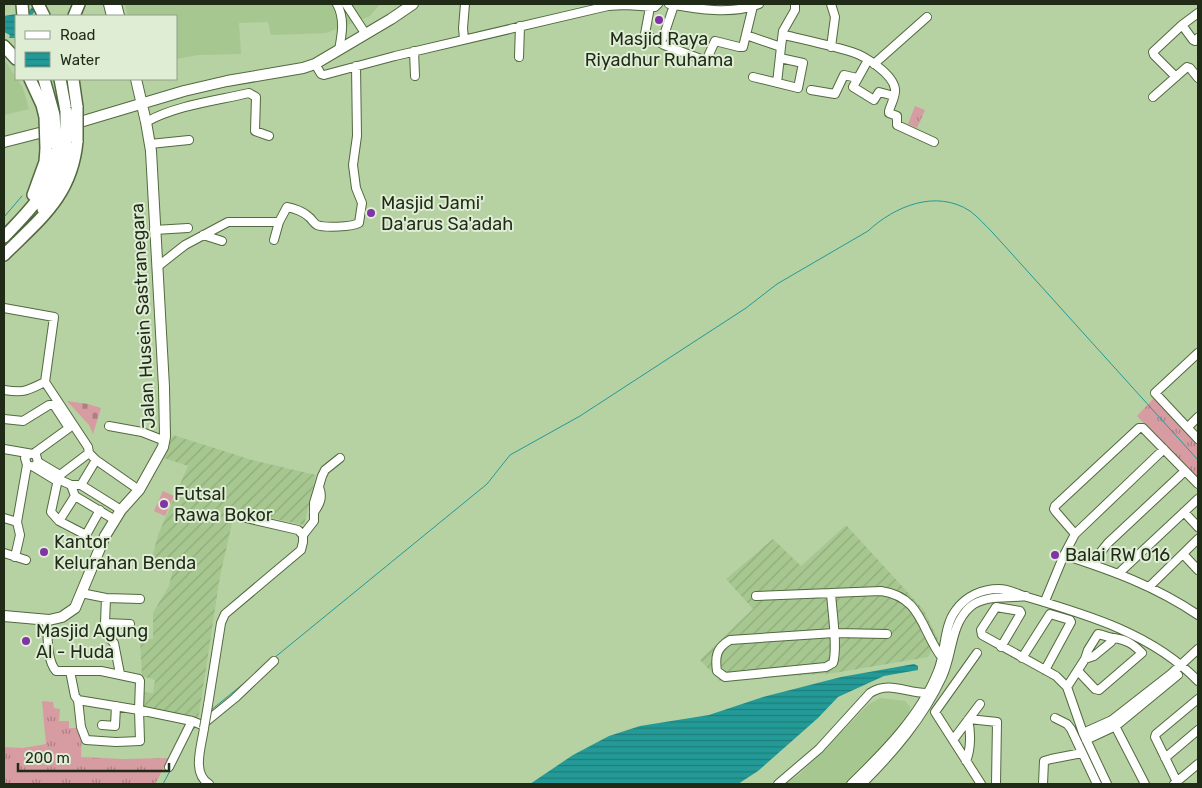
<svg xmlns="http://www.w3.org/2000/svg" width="1202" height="788" font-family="Rubik,sans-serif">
  <defs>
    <pattern id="industrial-furrows" width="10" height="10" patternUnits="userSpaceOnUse" patternTransform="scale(1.25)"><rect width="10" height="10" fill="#a7c790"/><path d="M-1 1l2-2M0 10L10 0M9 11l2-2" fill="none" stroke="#8fab7b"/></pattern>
    <pattern id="grass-tufts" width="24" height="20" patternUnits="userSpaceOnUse" patternTransform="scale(1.25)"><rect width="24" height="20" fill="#d69ca2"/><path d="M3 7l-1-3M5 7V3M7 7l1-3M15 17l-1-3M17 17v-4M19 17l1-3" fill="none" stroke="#ad7f83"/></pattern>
    <pattern id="cemetery-stones" width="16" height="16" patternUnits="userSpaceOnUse" patternTransform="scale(1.25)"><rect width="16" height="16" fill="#d69ca2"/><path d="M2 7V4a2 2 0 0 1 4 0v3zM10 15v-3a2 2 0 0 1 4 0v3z" fill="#ad7f83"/></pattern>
    <pattern id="water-rules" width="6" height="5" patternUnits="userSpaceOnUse" patternTransform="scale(1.25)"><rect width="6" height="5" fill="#239a97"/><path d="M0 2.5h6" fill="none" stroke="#1e7e7a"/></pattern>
  </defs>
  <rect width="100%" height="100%" fill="#b6d1a2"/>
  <!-- built -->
  <path fill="#a7c790" d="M125,4H380L370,16L326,33L271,35L268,22L239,23L241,54L199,55L176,59V16H128Z
    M4,59L23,88L29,109L4,115Z
    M880,698L905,701L910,707L909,716L863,768L844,784H785L800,774L869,704Z"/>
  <!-- industrial -->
  <path fill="url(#industrial-furrows)" d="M173,435L252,460L316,475L304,525L235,510L220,576L198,721L138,711L141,692L153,693L155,680L142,676L140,640L153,639V613L169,586L174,564L152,558L158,535L188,466L164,458Z
    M846,525L923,609L938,639L928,657L834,673L720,681L700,660L753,609L726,579L773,539L801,566Z"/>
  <!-- grass -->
  <path fill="url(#grass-tufts)" d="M915,106L925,110L917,128L908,124Z
    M1154,398L1198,444V480L1137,416Z
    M42,701L53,702L54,708L60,709L59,721H69V728H82L81,757L123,759L169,758L155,784H4V747L23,748L46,744Z"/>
  <!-- cemetery -->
  <path fill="url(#cemetery-stones)" d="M67,401L88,404L101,408L93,434L89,425Z"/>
  <!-- pitch -->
  <path fill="#d69ca2" d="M163,491L174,496L165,516L154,511Z"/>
  <!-- water -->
  <path fill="url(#water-rules)" d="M35,4H47L35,11L32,15L16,16V38H9L10,35L4,32V16L28,12Z
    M914,664L918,666V670L884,676L838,697L818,718L758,771L738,784H530L573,755L609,736L640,726L709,715L763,697L841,677Z"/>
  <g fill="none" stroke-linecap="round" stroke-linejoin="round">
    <!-- stream -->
    <path stroke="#239a97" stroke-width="1" d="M4,217L22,196
      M274,658L487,484L510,455L580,416L746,308L777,284L868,231C895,206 936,189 970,211C978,217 986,226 993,233L1198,460
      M210,711L254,675
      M190,733L196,726
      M163,784L171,769"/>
    <defs>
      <path id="minor" d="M337,4C345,19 342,34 339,50
        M346,4L365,33
        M669,4C697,9 732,15 759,4
        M650,7L645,34L664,45L706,61L715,41L739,47H743L753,6
        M1182,25L1193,40L1195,41L1198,38
        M746,35L781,47L777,83
        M784,35C806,40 830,45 852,52C865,56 893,74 895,89C896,96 891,104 889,111V113L897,116V125L934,142
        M464,39L463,28L465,4
        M657,40L663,38L674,5
        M781,47L783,31L795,10V4
        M831,47L835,17L831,4
        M414,51L415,76
        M519,57L520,26
        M868,60L853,87L874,100L879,92L894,96
        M315,64L321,74L324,75L395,56L608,6L625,5L655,7L658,4
        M874,64L927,17
        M753,77L798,88L803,63L780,58
        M1176,77L1154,55L1153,52L1182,25L1198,13
        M811,90L835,94L844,75L857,78
        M1153,97L1187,67L1190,68L1198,78
        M146,122C177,105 215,101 249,93L256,97L255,131L269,136
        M150,144L189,140
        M154,230L188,228
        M203,235L222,241
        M274,240L279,222
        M157,267L185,245L228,222H279L287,207C294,208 304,212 309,217C312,219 313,223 317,225C324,228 352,227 359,223L362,203L356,188L353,165L357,136L356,66
        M4,308L54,317L45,382L88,447L89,453
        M1198,353L1155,393L1198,439
        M4,390C25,393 26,391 45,382
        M4,419L23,421L49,405H54L69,428L33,454
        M109,426L142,432L165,441
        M1188,427L1198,417
        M4,449L33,454L36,455L38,462L34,467L27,465L25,458L29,454
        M38,462L60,475
        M34,467L57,481
        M58,479L60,475L89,453L96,460L139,490
        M71,485L58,479L51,512L59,521L86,535L100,510
        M81,485L96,460
        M314,512C320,504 323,497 319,487
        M1184,512L1198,527
        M4,518L17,522
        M115,520L75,496L71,485H81L121,510
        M59,521L75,496
        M1075,534L1056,512L1054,509L1055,506L1139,428H1143L1198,484
        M303,535L314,521V503L322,476L325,470L340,458
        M4,553L26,560
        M1183,554L1198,570
        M1064,555C1113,571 1155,586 1198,615
        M15,557L20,535L17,522L27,465
        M1091,564L1108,543L1185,471
        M1119,573L1198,499
        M1150,586L1198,539
        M81,593L106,598L140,599
        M831,593C832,611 838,648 833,663L826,667L725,677L717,671C715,657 716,648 730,640L834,633L887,634
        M756,596L881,591C923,597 921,632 943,659
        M106,598L105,623L110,639L114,643L120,674
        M1045,601L1064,555L1075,534L1164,449
        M47,620C48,635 46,659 56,671H101L139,679L140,681L139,710L192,721L202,725L235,698L274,661
        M105,623L130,624
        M1001,647L1021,613L1020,611L996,607L981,630L982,635L1056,676L1067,687L1083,733L1107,784
        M977,653L935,712L981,784
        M1022,658L1050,614L1070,620L1071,622L1045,670
        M1085,659L1094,656L1111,642L1112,639
        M70,671L75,696L78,700L139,710L140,741L116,742L86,740L81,727L78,700
        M1067,687L1085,659L1088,650L1098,634C1104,635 1109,638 1114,638C1127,640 1133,644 1142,653L1099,690L1095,689L1078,671
        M208,705L221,623L225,614L301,550L303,542V535L298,530L229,514
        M1055,718L1067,724L1071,729L1097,784
        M969,719L997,722L996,784
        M1113,722L1145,784
        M102,725L115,726L116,706
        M204,728C202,745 191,773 209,784
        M1083,733L1112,720L1171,674L1198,649
        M953,740L980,704
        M1086,740L1116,726L1178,675
        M1165,758L1198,730
        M966,761C971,749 971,732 968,720
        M169,767L192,721
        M1177,782L1155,737L1156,734L1198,699
        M778,784L819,749L870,693C890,680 907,694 928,693
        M851,784C884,752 921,715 938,671C946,652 943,627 956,610C966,596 982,589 999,589C1009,589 1017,594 1027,597C1088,615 1153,634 1198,681
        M862,784C894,752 923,718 942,677C953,654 950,625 970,607C985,594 1009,599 1026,596
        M1043,784L1044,761L1051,759L1082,753
        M1174,784L1198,764"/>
      <path id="major" d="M109,4L112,16
        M116,4L119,16
        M70,125L184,91L227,81L303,68L315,64L391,19L413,4
        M4,142L51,130
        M4,616L49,620L62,617L75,608L105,536L121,510L139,490L163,447L165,437L164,387L151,151L146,122L136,79"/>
      <path id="highway" d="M22,4L23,16
        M38,4L44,16
        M74,16L79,4
        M4,46L16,59
        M30,79L42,105L45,117
        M44,79L54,115
        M60,79L66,111
        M73,79L77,107
        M33,195L45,162L46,149
        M43,209C56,189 62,167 66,143
        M4,237C31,208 55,189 56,145
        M4,255C40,219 72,196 77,141"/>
    </defs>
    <!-- minor casing -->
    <use href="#minor" stroke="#526a3f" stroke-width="10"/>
    <!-- major casing -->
    <use href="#major" stroke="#526a3f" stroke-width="12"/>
    <!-- highway casing -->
    <use href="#highway" stroke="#526a3f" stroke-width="14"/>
    <!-- minor -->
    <use href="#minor" stroke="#fff" stroke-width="8"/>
    <!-- major -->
    <use href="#major" stroke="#fff" stroke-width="10"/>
    <!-- highway -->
    <use href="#highway" stroke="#fff" stroke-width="11"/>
    <defs>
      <path id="minor-bridge" d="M204,728L208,705"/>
      <path id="highway-bridge" d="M77,107V141
        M66,111V143
        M54,115L56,145
        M45,117L46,149"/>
    </defs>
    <!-- minor-bridge casing -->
    <use href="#minor-bridge" stroke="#526a3f" stroke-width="10" stroke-linecap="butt"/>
    <!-- highway-bridge casing -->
    <use href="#highway-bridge" stroke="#526a3f" stroke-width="14" stroke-linecap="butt"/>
    <!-- minor-bridge -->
    <use href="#minor-bridge" stroke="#fff" stroke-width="8"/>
    <!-- highway-bridge -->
    <use href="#highway-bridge" stroke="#fff" stroke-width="11"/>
  </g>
  <!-- markers -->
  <g fill="#8034a5" stroke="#dfedd5" stroke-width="2">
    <circle cx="659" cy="20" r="5"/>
    <circle cx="371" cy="213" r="5"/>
    <circle cx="164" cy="504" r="5"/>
    <circle cx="44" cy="552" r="5"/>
    <circle cx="1055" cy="555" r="5"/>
    <circle cx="26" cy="641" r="5"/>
  </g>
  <g text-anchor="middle" stroke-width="4" stroke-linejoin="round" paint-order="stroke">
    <!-- poi labels -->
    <g font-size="18" fill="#1f2a17" stroke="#dfedd5" text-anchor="start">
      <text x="659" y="45" text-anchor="middle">Masjid Raya<tspan x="659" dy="21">Riyadhur Ruhama</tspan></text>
      <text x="381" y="209">Masjid Jami'<tspan x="381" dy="21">Da'arus Sa'adah</tspan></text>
      <text x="174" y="500">Futsal<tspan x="174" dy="21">Rawa Bokor</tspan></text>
      <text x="54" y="548">Kantor<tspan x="54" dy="21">Kelurahan Benda</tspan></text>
      <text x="1065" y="561">Balai RW 016</text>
      <text x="36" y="637">Masjid Agung<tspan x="36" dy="21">Al - Huda</tspan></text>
    </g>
    <!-- street labels -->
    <g font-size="18" fill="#1f2a17" stroke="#dfedd5">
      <text transform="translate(143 316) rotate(-93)" y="6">Jalan Husein Sastranegara</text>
    </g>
  </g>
  <!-- border -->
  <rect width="1202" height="788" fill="none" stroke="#1f2a17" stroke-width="10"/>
  <!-- legend -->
  <rect x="15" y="15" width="162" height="65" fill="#dfedd5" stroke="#929f89"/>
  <rect x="25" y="31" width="25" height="8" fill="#ffffff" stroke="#929f89"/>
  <text x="60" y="40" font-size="15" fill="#1f2a17">Road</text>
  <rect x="25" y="52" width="25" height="15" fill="url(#water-rules)" stroke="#929f89"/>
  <text x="60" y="65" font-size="15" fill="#1f2a17">Water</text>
  <!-- scale -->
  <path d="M18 763v8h151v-8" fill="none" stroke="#1f2a17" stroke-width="2.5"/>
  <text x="25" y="763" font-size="15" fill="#1f2a17" stroke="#dfedd5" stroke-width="4" paint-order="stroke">200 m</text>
</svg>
